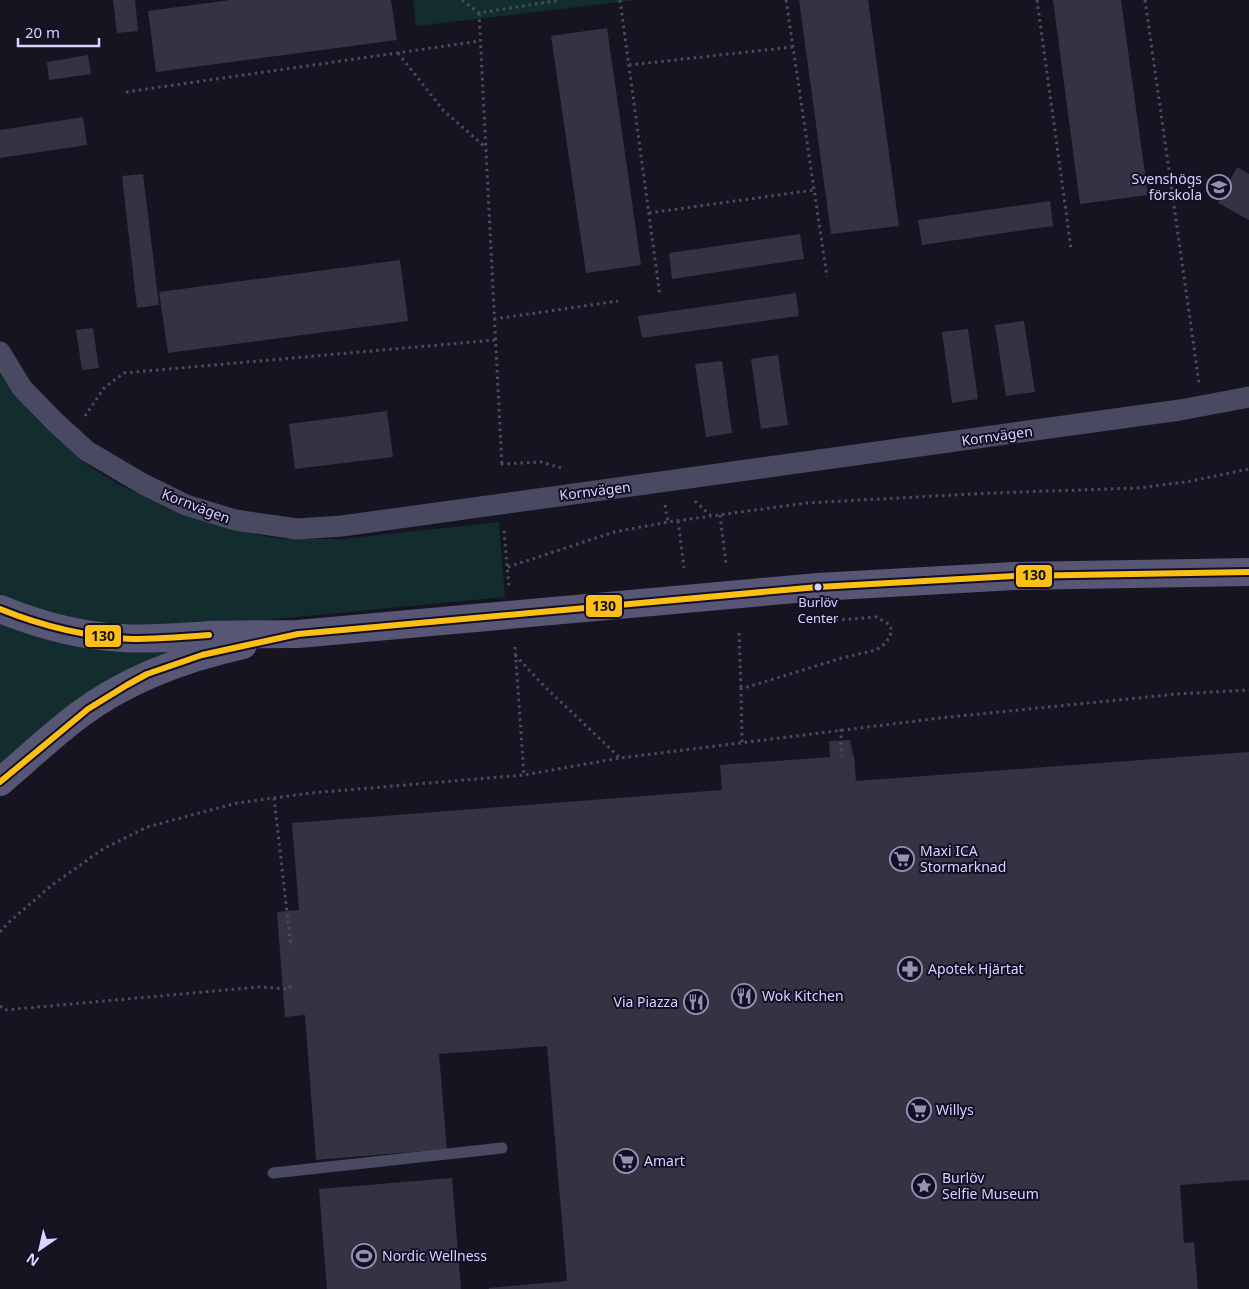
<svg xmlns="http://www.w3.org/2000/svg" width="1249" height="1289" font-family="'Noto Sans',sans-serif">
  <rect width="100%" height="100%" fill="#161421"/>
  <!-- green -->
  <path fill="#132c2d" d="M413,0H636L416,26Z
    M0,373L30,412L86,464L118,484L179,513L237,531L283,539H341L499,522L505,597L182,628L123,629L46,615L0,596Z
    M0,618L184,645L0,770Z"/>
  <!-- building -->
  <path fill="#343243" d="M113,0H135L138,31L117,33Z
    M230,0H391L397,40L156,72L148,11Z
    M799,0H868L899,226L831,234Z
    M1053,0H1121L1148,195L1080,204Z
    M607,28L641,265L586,273L551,36Z
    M88,55L91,74L49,80L47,62Z
    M83,117L87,145L0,158V130Z
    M1237,167L1249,174V220L1218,203Z
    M143,174L159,305L137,308L122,176Z
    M1050,201L1053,226L922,245L918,220Z
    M800,234L804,259L672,279L669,253Z
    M400,260L408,321L168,353L159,292Z
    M796,293L799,316L642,338L638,316Z
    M1024,321L1035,392L1006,396L995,325Z
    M93,328L99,368L82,370L76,330Z
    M968,329L978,399L952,403L942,332Z
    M778,355L788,425L761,429L751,359Z
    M722,361L732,433L706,437L695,364Z
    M387,411L393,457L295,469L289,424Z
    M850,740L853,755H854L856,781L1249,752V1180L1180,1185L1184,1243L1194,1242L1198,1289H489V1288L567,1281L547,1046L439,1054L447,1149L316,1160L305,1015L285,1017L277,912L299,910L292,823L722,790L720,765L830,757L829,741Z
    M452,1178L461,1289H327L319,1189Z"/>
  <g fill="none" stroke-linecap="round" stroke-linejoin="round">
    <!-- path -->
    <path stroke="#44505f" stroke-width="3" stroke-dasharray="2.5 4" stroke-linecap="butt" d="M462,0L479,13L561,0
      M620,0L660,296
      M786,0L827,277
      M1037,0L1071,248
      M1145,0L1199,383
      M479,13L502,467
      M398,53L443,110L485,147
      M629,65L793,47
      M126,92L480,41
      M649,213L814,190
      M494,319L618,301
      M85,416L104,388L124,373L495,340
      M501,464L541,462L565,469
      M695,501L711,516
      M665,505L668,522
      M720,515L726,564
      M678,521L684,568
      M504,531L509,587
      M508,567L614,532L668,522L806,503L991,493L1137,488L1186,482L1249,469
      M739,633L741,689
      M515,647L524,775
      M515,655L544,686L620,758
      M841,729V756
      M742,742L741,689L842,658L876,650L886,643L892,631L889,624L876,617L826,621
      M274,798L291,947
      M0,932L8,923L52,885L103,849L147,827L237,803L311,793L524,775L620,758L940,718L1177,694L1249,690
      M0,1006L5,1010L259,987L289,989L292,984"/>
    <!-- lane -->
    <path stroke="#4a4962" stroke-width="11" d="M273,1173L502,1148"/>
    <!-- street -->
    <path stroke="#4a4962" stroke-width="21" d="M0,352L22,388L55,422L87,451L143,484L186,505L235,520L297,529L342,526L1180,410L1249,397"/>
    <!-- secondary -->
    <path stroke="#575674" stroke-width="28" d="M0,609C39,625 80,636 122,638C151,640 181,637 210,635C239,634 269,634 298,634L818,587L1014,576L1249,572
      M0,782C26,760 51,736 79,715C127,679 184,658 243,645"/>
    <defs>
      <path id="bus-1" d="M0,609C42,626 86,637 132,639C157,639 183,637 209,635
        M0,782L88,709L127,685L147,674L202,655L298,634L818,587L1014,576L1249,572"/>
    </defs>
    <!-- bus-1 casing -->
    <use href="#bus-1" stroke="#130f26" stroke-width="10"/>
    <!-- bus-1 -->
    <use href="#bus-1" stroke="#fbbf15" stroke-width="6"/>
  </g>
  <!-- icons -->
  <defs>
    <symbol id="school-ring" viewBox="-11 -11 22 22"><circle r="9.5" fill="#130f26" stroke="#9591b1" stroke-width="1.5"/><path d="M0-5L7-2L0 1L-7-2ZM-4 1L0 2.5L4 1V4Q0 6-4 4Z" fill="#9591b1"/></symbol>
    <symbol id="supermarket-ring" viewBox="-11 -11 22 22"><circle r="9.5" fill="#130f26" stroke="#9591b1" stroke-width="1.5"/><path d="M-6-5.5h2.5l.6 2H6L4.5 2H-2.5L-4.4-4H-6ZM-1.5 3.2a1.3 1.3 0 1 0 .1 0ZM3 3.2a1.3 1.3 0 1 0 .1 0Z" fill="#9591b1"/></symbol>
    <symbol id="pharmacy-ring" viewBox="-11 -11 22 22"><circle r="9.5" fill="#130f26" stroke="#9591b1" stroke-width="1.5"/><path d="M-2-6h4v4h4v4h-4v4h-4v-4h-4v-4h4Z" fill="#9591b1"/></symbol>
    <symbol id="restaurant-ring" viewBox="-11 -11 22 22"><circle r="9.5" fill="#130f26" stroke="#9591b1" stroke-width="1.5"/><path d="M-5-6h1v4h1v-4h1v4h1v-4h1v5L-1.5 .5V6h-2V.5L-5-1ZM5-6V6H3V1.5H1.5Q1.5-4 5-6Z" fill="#9591b1"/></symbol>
    <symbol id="sight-ring" viewBox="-11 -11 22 22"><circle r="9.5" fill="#130f26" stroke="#9591b1" stroke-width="1.5"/><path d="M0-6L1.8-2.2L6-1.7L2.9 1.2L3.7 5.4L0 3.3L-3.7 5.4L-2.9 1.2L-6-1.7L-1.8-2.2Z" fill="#9591b1"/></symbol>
    <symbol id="stadium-ring" viewBox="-11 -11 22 22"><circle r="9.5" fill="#130f26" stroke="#9591b1" stroke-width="1.5"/><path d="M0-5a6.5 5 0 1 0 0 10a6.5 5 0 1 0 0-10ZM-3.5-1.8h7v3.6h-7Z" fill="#9591b1"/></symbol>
  </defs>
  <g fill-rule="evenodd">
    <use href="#school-ring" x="1205" y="173" width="28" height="28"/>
    <use href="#supermarket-ring" x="888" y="845" width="28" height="28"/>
    <use href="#pharmacy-ring" x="896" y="955" width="28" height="28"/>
    <use href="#restaurant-ring" x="730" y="982" width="28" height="28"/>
    <use href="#restaurant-ring" x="682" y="988" width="28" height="28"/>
    <use href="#supermarket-ring" x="905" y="1096" width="28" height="28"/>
    <use href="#supermarket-ring" x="612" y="1147" width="28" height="28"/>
    <use href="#sight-ring" x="910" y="1172" width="28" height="28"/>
    <use href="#stadium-ring" x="350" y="1242" width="28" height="28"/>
  </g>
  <!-- markers -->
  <circle fill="#d9d4ff" stroke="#130f26" stroke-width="2" cx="818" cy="587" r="4.5"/>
  <g text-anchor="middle" stroke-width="4" stroke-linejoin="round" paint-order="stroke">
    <!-- bus labels -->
    <g font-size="13" fill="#d9d4ff" stroke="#130f26">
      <text x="818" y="607">Burlöv<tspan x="818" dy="16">Center</tspan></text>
    </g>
    <!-- poi labels -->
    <g font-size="14" fill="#d9d4ff" stroke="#130f26" text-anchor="start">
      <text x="1202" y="184" text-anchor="end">Svenshögs<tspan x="1202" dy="16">förskola</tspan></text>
      <text x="920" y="856">Maxi ICA<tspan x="920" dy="16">Stormarknad</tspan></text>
      <text x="928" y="974">Apotek Hjärtat</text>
      <text x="762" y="1001">Wok Kitchen</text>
      <text x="678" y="1007" text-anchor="end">Via Piazza</text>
      <text x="936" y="1115">Willys</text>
      <text x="644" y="1166">Amart</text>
      <text x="942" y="1183">Burlöv<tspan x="942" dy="16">Selfie Museum</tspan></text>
      <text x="382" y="1261">Nordic Wellness</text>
    </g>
    <!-- street labels -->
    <g font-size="14" fill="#d9d4ff" stroke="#130f26">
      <text transform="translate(997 436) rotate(-8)" y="5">Kornvägen</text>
      <text transform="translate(595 491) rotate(-7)" y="5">Kornvägen</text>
      <text transform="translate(196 506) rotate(21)" y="5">Kornvägen</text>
    </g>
  </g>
  <g stroke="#130f26" stroke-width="2">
    <rect x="1015" y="564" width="38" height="24" rx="5" fill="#fbbf15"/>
    <rect x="585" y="594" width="38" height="24" rx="5" fill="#fbbf15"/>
    <rect x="84" y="624" width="38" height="24" rx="5" fill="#fbbf15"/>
  </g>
  <g font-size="14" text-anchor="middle" font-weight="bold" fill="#111">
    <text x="1034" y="580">130</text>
    <text x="604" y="611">130</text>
    <text x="103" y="641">130</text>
  </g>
  <!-- north arrow -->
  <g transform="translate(40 1249) rotate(214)" stroke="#130f26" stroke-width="4" paint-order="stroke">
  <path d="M0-4L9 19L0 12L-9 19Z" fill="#d9d4ff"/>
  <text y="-8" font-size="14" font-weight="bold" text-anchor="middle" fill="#d9d4ff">N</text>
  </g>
  <!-- scale -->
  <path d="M18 38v8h81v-8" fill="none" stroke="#d9d4ff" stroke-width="2.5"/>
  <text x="25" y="38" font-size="15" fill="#d9d4ff" stroke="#130f26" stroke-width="4" paint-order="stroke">20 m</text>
</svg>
